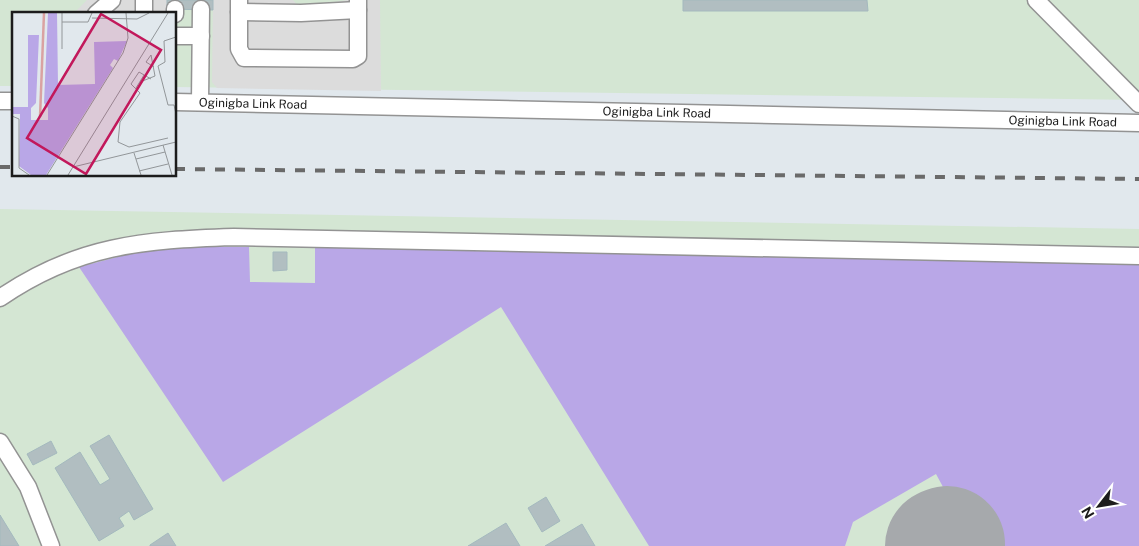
<svg xmlns="http://www.w3.org/2000/svg" width="1139" height="546" font-family="'Public Sans',sans-serif">
  <rect width="100%" height="100%" fill="#e1e8ed"/>
  <!-- industrial -->
  <path fill="#d4e6d3" d="M0,0H1139V100L175,87V14H14V86H0Z
    M0,209L1139,229V546H0Z"/>
  <!-- grass -->
  <path fill="#b9a7e7" d="M182,246L249,247L250,282L315,283V247L1139,262V546H975L936,474L853,522L845,546H649L501,307L223,482L79,267L129,254Z"/>
  <!-- parking -->
  <path fill="#dcdcdc" d="M87,0H167V14H73Z
    M213,0H293L300,8L347,0H380L381,91L217,88L212,82Z"/>
  <g fill="none" stroke-linecap="round" stroke-linejoin="round">
    <!-- runway -->
    <path stroke="#a6a9ac" stroke-width="116" d="M943,546L947,544"/>
  </g>
  <!-- building -->
  <path fill="#b1bec1" stroke="#a4b9be" d="M167,0H213V10L167,9Z
    M683,0H867L868,11H683Z
    M273,252H287V270L273,271Z
    M109,435L153,509L134,520L129,511L119,518L124,526L99,541L55,468L80,452L100,485L110,479L90,446Z
    M51,441L57,453L33,465L27,454Z
    M546,497L560,521L542,532L528,508Z
    M0,515L19,546H0Z
    M506,523L520,546H468Z
    M582,524L595,546H545Z
    M168,533L176,546H150V545Z"/>
  <g fill="none" stroke-linecap="round" stroke-linejoin="round">
    <defs>
      <g id="minor">
        <path d="M239,0V49L244,58L353,59L358,56V0"/>
        <path d="M1036,0L1139,104"/>
        <path d="M239,12L301,13L358,10"/>
        <path d="M96,14L112,0"/>
        <path d="M144,14V0"/>
        <path d="M175,14V9"/>
        <path d="M175,36H201"/>
        <path d="M0,101H14"/>
        <path id="s1" d="M175,102L1139,123"/>
        <path d="M200,102L201,9"/>
        <path d="M0,298C77,245 143,240 234,237L1139,256"/>
        <path d="M0,442L28,487L51,546"/>
      </g>
    </defs>
    <!-- minor casing -->
    <use href="#minor" stroke="#939393" stroke-width="19"/>
    <!-- minor -->
    <use href="#minor" stroke="#fff" stroke-width="16"/>
    <!-- rail -->
    <path stroke="#6a6a6a" stroke-width="4" stroke-dasharray="10 10" stroke-linecap="butt" d="M0,167H14
      M175,169L1139,179"/>
  </g>
  <g text-anchor="middle" stroke-width="4" stroke-linejoin="round" paint-order="stroke">
    <!-- street labels -->
    <g font-size="12" fill="#1c1c1c" stroke="#fff">
      <text dy="4" stroke="none"><textPath href="#s1" startOffset="78">Oginigba Link Road</textPath></text>
      <text dy="4" stroke="none"><textPath href="#s1" startOffset="482">Oginigba Link Road</textPath></text>
      <text dy="4" stroke="none"><textPath href="#s1" startOffset="888">Oginigba Link Road</textPath></text>
    </g>
  </g>
  <!-- overview -->
  <g transform="translate(12 12)">
    <rect width="164" height="164" fill="#e1e8ed"/>
    <path d="M36,1H45L46,73L83,72L82,30L115,29L106,49L102,47L98,53L101,56L34,163H19L7,154L8,102H0V95H16V23H27L24,91L19,96V108H36V96L32,91Z" fill="#b9a7e7"/>
    <path fill="none" stroke="#daa2a2" stroke-width="2.5" d="M28,105L32,1"/>
    <path fill="none" stroke="#929699" stroke-width="1" d="M50,1V37M80,6L125,7L137,1M50,10H76L80,1M0,23V61M164,25L152,29L153,50L146,54L156,93H162L164,102M139,43L134,50L142,55M139,67L127,60L119,72L128,81L108,110L106,130L117,135L156,126M128,70L143,64L139,43M124,76L132,63M0,104L7,107V156L17,163M151,133L160,163M122,141L129,163M124,147L153,140M61,155L164,130M127,159L156,152M35,163L111,41L116,26L114,1M56,163L156,1"/>
    <path fill="#c2185b" fill-opacity="0.15" stroke="#c2185b" stroke-width="2.5" d="M89,2L149,38L74,162L15,126Z"/>
    <rect width="164" height="164" fill="none" stroke="#1c1c1c" stroke-width="2.5"/>
  </g>
  <!-- north arrow -->
  <g transform="translate(1099 506) rotate(239)" stroke="#ffffff" stroke-width="4" paint-order="stroke">
  <path d="M0-4L9 19L0 12L-9 19Z" fill="#1c1c1c"/>
  <text y="-8" font-size="14" font-weight="bold" text-anchor="middle" fill="#1c1c1c">N</text>
  </g>
</svg>
